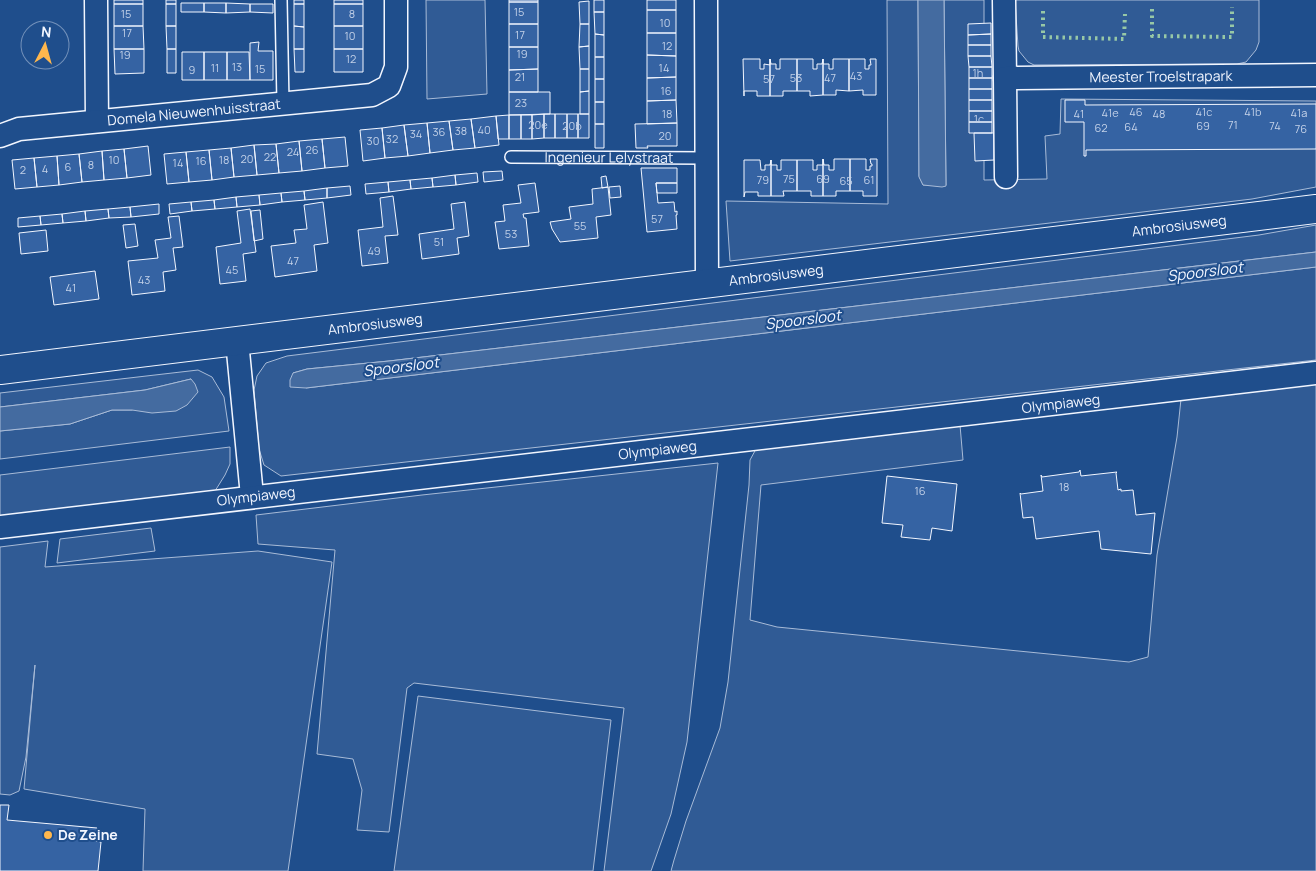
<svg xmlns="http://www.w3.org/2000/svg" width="1316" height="871" font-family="Manrope,sans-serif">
  <rect width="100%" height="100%" fill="#1f4e8c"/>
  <!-- built -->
  <path fill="#305b95" stroke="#a8bbd7" d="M426,0H485L487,94L427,99Z
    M887,0H918L919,176L923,185H946L944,0H984V180L1047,179L1045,136L1060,134L1061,99L1316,101V187L1252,199L730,261L726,201L888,204Z
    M1015,0H1259V42L1256,50L1246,62L1237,64L1034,65L1028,62L1019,51L1018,46Z
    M1316,225V252L389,361L307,369L293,373L306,388L1316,267V360L281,476L264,465L259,449L254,390L257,376L266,363L287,356L1259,235Z
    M198,370L212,377L224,397L229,431L0,459V431L70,424L112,410H132L191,379L145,390L0,407V393Z
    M1316,382V871H671L674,860L686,821L720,728L728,682L749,485L750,460L756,449L960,425L963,460L761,485L750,620L777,627L1129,662L1148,657L1157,555L1177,437L1181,399Z
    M230,447V464L225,475L215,491L0,520V475Z
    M718,463L687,742L671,814L651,871H604L624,708L414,683L407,688L389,832L357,830L362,790L353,759L317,754L335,550L258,544L256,515L422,495Z
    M151,528L155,551L57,563L60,539Z
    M48,541L45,567L258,551L332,562L288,871H143L145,809L24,789L35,665L26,757L19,791L10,795L0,794V547Z
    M418,696L611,720L593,871H394Z"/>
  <!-- water -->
  <path fill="#446ba0" stroke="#a8bbd7" d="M918,0H944L946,186L942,187L923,185L919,177Z
    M1316,252V267L306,388L290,387V380L293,373L307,369L389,361Z
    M191,379L195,384L198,392L187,405L176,411L152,413L132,410H112L70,424L0,431V407L145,390Z"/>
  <!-- building -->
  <path fill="#3563a3" stroke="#f2f6ff" d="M114,0H143V4H114Z
    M166,0H176V4H166Z
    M294,0H304V4H294Z
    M334,0H363V4H334Z
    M509,0H538V2H509Z
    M594,0H604V12H594Z
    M647,0H676V10H647Z
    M589,1V24H580L579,2Z
    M509,2H538V24H509Z
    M181,3H204V12H181Z
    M204,3H226V13L204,12Z
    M226,3L250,4V12L226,13Z
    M114,4H143V26H114Z
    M166,4H176V26H166Z
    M250,4H273V13L250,12Z
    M294,4H304V27L294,26Z
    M334,4H363V26H334Z
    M647,10H676V33H647Z
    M594,12H604V35L595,34Z
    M991,23V34L968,35V24Z
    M509,24H538V47H509Z
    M580,24H589V46L579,47Z
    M114,26H143L144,49H114Z
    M166,26H176V49H167Z
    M294,26L304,27V49H294Z
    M334,26H363V49H334Z
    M647,33H676V56L647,55Z
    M595,34L604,35V57H595Z
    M991,34V45H968V35Z
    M259,42L258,51H273V80H250V43Z
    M968,45H991V56H968Z
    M589,46V69H580L579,47Z
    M509,47H538V69L509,70Z
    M114,49H144V73L115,74Z
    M167,49H176V73H167Z
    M294,49H304V72H295Z
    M334,49H363V72H334Z
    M182,52H204V80H182Z
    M204,52H227V80H204Z
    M227,52H249L250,80H227Z
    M647,55L676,56V77L647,78Z
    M968,56H991L992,67H969Z
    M595,57H604V79H595Z
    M743,59H760V69H764V64L770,65V59V96H757V91H744V96Z
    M770,59L771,64H776V69H780V59H797V91H783V96H770Z
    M797,59H813V69H817V64H822L823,59V95L810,96V91H797Z
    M823,59V64H829V69H833V59H849V91L836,90V95H823Z
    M849,59H865V69H869V65H871L870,59H876V95H863V90L849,91Z
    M969,67H992V78H969Z
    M538,69V92H509V70Z
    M580,69H589V91L580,92Z
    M676,77V100L647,101V78Z
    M969,78H992V89H969Z
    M595,79H604V102H595Z
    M969,89H992V100H969Z
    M589,91V114H580V92Z
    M509,92H550V114L509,115Z
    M676,100L677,123L647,124V101Z
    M969,100H992V111H969Z
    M1065,100H1085V105L1316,104V149L1086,150V156H1084V122H1065Z
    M595,102H604V124H595Z
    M969,111H992V122H969Z
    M544,114H555V138H544Z
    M544,114V138L532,139V115Z
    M555,114H567V138H555Z
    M567,114H578V138H567Z
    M578,114H589V138H578Z
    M509,115V139H498L496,116Z
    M509,115H521V139H509Z
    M521,115H532V139H521Z
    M496,116L499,145L475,148L471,119Z
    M471,119L475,148L453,150L449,121Z
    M449,121L453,150L430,153L427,123Z
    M969,122H992V133H969Z
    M427,123L430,153L408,156L404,125Z
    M677,123V146H647L648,148H636L635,124Z
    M595,124H604V148H595Z
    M404,125L408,156L385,158L382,128Z
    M382,128L385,158L363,161L360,130Z
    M974,133H994V160L975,161Z
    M345,137L348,166L325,168L322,139Z
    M322,139L325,168L302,171L299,141Z
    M299,141L302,171L279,173L276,144Z
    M276,144L279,173L257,175L254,145Z
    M254,145L257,175L234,177L231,148Z
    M148,146L151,175L127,178L124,149Z
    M231,148L234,177L212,180L209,150Z
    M124,149L127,178L104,180L102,151Z
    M209,150L212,180L189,182L186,152Z
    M102,151L104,180L82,182L79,154Z
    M186,152L189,182L167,184L164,154Z
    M79,154L82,182L59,185L57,156Z
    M57,156L59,185L37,187L34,158Z
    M34,158L37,187L15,189L12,160Z
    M823,159V196H811V191H797V160H813V170H817V165H823Z
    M823,159L824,165H829V170H834V159H850V191H836V196H823Z
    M850,159H866V170H870V166H872V164H871L870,159H877V196H863V191H850Z
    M744,160H760L761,170H765V165H770L771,160V196H758V192H745L744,197Z
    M771,160V165H777V170H781V160H797V191H783L784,196H771Z
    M641,168H677V183H656L658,203L674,202L675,212L677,211V215H676L677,229L647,232Z
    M502,171L503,180L484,182L483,172Z
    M477,173L478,182L456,185L455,175Z
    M455,175L456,185L433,187L432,178Z
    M606,176L608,187L602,188L601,177Z
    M432,178L433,187L411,189L410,180Z
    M410,180L411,189L389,192L388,182Z
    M388,182L389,192L366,194L365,184Z
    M535,183L539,212L523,214L524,218H526L529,246L499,249L495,222L505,221L503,205L521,203L518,185Z
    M656,183H677V193H657Z
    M350,186L351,195L327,198V188Z
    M620,186L621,197L610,198L609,187Z
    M608,187L611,215L596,217L598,238L560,242L552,229L550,222L571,219L569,207L593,204L592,189Z
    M327,188V198L305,200L304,191Z
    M304,191L305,200L282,202L281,193Z
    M281,193L282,202L260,205L259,195Z
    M259,195L260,205L237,207L236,197Z
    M393,196L398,235L385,236L388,263L362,266L358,230L383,227L380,198Z
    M236,197L237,207L215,209L214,200Z
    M214,200L215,209L192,211L191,202Z
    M191,202L192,211L170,214L169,204Z
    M323,202L328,243L314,245L317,271L275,277L271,246L296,243L294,230L307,229L304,205Z
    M465,202L469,236L457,238L459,254L422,259L419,234L454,229L451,204Z
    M159,204V214L131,217L130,207Z
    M130,207L131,217L109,218L108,209Z
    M108,209L109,218L86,221L85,211Z
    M250,209L256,252L243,254L246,281L220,284L216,247L241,243L237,211Z
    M260,210L263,239L254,241L251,211Z
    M85,211L86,221L63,223L62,214Z
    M62,214L63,223L41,225L40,216Z
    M40,216L41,225L18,227V218Z
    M179,216L183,247L173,248L176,270L163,272L165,291L132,295L128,261L158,258L155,240L171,238L168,217Z
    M135,224L138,246L126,248L123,225Z
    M46,230L48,251L21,254L19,233Z
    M95,271L99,299L54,305L50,277Z
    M1080,470L1081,476L1117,472L1116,473L1118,490L1121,489V491L1133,490L1136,515L1155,513L1151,554L1101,549L1099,531L1036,539L1033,517L1023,518L1020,493L1021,494L1043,491L1041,475L1042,477L1079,472Z
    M887,476L957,484L952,531L932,528L930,540L901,537L903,525L882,523Z
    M0,805H9L7,820L97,828L96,841L101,842L98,871H0Z"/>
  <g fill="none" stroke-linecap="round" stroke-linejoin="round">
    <defs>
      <g id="lane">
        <path d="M281,0L283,103"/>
        <path id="s1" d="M511,157L707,158"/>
      </g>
      <g id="street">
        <path d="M96,0L97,121"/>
        <path d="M706,0L707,284"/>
        <path d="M1004,0L1005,78"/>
        <path id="s2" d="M0,136L19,129L372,95L389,86L396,67V0"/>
        <path id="s3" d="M1006,177L1005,78L1316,75"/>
        <path d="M237,341L252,496"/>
        <path id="s4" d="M0,527C438,473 878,427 1316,373"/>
      </g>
      <g id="secondary">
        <path id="s5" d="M0,370L1316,209"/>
      </g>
    </defs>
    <!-- lane casing -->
    <use href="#lane" stroke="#f2f6ff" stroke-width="14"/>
    <!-- street casing -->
    <use href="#street" stroke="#f2f6ff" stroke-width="25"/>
    <!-- secondary casing -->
    <use href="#secondary" stroke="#f2f6ff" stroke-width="30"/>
    <!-- lane -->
    <use href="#lane" stroke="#1f4e8c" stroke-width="11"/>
    <!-- street -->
    <use href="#street" stroke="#1f4e8c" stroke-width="22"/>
    <!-- secondary -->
    <use href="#secondary" stroke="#1f4e8c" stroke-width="28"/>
    <!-- hedge -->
    <path stroke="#97c8a6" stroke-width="4" stroke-dasharray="2.5 4" stroke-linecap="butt" d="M1152,9V36L1232,37V7
      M1043,11V37L1124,39L1125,14"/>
  </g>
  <!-- markers -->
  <circle fill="#ffb74d" stroke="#1f4e8c" stroke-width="2" cx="48" cy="835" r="5"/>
  <g text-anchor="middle" stroke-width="4" stroke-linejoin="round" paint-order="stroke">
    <!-- number labels -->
    <g font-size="11" fill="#c3d1e8">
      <text x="519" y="16">15</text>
      <text x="126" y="18">15</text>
      <text x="352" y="18">8</text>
      <text x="665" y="27">10</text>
      <text x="127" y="37">17</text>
      <text x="520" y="39">17</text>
      <text x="350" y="40">10</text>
      <text x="667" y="50">12</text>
      <text x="522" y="58">19</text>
      <text x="125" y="59">19</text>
      <text x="351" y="63">12</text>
      <text x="237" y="71">13</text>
      <text x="215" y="72">11</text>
      <text x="664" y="72">14</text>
      <text x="260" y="73">15</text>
      <text x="192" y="74">9</text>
      <text x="978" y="77">1h</text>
      <text x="856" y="80">43</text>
      <text x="520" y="81">21</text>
      <text x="796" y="82">53</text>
      <text x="830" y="82">47</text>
      <text x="769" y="83">57</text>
      <text x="666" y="95">16</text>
      <text x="521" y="107">23</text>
      <text x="1136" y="116">46</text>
      <text x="1204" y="116">41c</text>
      <text x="1253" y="116">41b</text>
      <text x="1110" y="117">41e</text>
      <text x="1299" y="117">41a</text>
      <text x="667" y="118">18</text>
      <text x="1079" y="118">41</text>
      <text x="1159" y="118">48</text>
      <text x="979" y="123">1c</text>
      <text x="538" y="129">20e</text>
      <text x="1233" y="129">71</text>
      <text x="572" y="130">20b</text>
      <text x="1203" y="130">69</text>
      <text x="1275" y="130">74</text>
      <text x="1131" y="131">64</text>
      <text x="1101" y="132">62</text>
      <text x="1301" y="133">76</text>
      <text x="484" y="134">40</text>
      <text x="461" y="135">38</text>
      <text x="439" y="136">36</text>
      <text x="416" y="138">34</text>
      <text x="665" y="140">20</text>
      <text x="392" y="143">32</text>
      <text x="373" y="145">30</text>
      <text x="312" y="154">26</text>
      <text x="293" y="156">24</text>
      <text x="270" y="161">22</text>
      <text x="247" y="163">20</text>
      <text x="114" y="164">10</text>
      <text x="224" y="164">18</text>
      <text x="201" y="165">16</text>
      <text x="178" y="167">14</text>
      <text x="91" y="169">8</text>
      <text x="68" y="171">6</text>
      <text x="45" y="173">4</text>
      <text x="23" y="174">2</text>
      <text x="789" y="183">75</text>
      <text x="823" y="183">69</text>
      <text x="763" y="184">79</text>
      <text x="869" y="184">61</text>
      <text x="846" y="185">65</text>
      <text x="657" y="223">57</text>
      <text x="580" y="230">55</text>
      <text x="511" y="238">53</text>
      <text x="439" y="246">51</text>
      <text x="374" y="255">49</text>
      <text x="293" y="265">47</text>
      <text x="232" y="274">45</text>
      <text x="144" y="284">43</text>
      <text x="71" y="292">41</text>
      <text x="1064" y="491">18</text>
      <text x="920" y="495">16</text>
    </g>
    <!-- street labels -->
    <g font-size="14" fill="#f2f6ff" stroke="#1f4e8c">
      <text dy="5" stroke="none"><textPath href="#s3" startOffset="255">Meester Troelstrapark</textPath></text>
      <text dy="5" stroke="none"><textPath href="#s2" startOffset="196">Domela Nieuwenhuisstraat</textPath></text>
      <text dy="5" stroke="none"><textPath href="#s1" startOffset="98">Ingenieur Lelystraat</textPath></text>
      <text dy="5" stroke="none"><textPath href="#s5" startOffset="1188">Ambrosiusweg</textPath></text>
      <text dy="5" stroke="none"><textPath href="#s5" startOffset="782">Ambrosiusweg</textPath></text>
      <text dy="5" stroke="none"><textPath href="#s5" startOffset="378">Ambrosiusweg</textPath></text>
      <text dy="5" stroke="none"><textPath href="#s4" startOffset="1068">Olympiaweg</textPath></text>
      <text dy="5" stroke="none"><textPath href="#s4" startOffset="662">Olympiaweg</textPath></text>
      <text dy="5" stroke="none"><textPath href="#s4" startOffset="258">Olympiaweg</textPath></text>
    </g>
    <!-- poi labels -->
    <g font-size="14" font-weight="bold" fill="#f2f6ff" stroke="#1f4e8c" text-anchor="start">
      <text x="58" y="840">De Zeine</text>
    </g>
    <!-- water labels -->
    <g font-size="15" font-style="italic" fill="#f2f6ff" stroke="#1f4e8c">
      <text transform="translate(1205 272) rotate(-7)" y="5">Spoorsloot</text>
      <text transform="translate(803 320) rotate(-7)" y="5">Spoorsloot</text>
      <text transform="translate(401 367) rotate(-7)" y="5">Spoorsloot</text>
    </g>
  </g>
  <!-- north arrow -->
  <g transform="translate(45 45) rotate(6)"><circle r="24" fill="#1f4e8c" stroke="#7391ba"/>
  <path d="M0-4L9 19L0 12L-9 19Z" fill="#ffb74d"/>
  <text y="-8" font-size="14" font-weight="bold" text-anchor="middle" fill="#f2f6ff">N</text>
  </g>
</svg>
